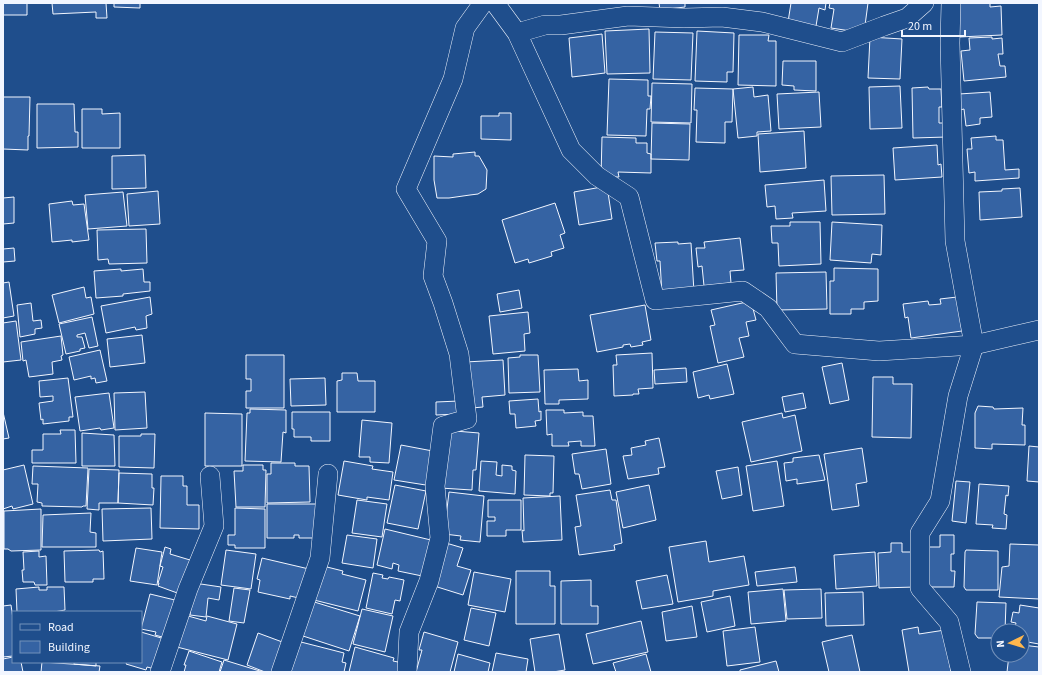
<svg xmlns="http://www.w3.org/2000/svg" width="1042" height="675" font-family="'Source Sans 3',sans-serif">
  <rect width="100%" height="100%" fill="#1f4e8c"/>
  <!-- building -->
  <path fill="#3563a3" stroke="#f2f6ff" d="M3,3H27V15H3Z
    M52,3H106L107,18H96V12L53,14Z
    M114,3H140V8L114,7Z
    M659,3H685V7L660,10Z
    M791,3H826L825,10L819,8L816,26L788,22Z
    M830,3H868L864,33L831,28L834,9L829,8Z
    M956,3H990V7L1001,6L1002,35L959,37Z
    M649,29L650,73L607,74L605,31Z
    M697,31L734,33L733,72H727V82L695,81Z
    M655,32L693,33L691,80L653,79Z
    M602,34L605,73L572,77L569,38Z
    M739,35H769L768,41H776V86L738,85Z
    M870,37L902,39L900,79L868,78Z
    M992,37V39L1002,38L1003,54H998L1000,66H1005L1006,77L964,81L961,51L970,50L969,38Z
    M783,61H816V91L794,90V86L782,85Z
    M609,79L648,80V96H651L650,109H647L646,136L607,135Z
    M652,83L692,84L691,123L651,122Z
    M900,86L902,128L870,129L869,87Z
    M753,87L754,97L768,95L771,131L757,132V136L738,138L733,89Z
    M928,87L929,89H941L942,107H939V123H947V137L913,138L912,88Z
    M695,88L733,89L732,122H725V143L696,142L697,110H694Z
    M819,92L821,127L779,129L777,94Z
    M990,92L992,117L980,118V124L966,126L964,109L960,110L959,94Z
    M3,97H30L29,136H28V150L3,149Z
    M37,104H74L75,132H78V147L37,148Z
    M82,109H102V114L120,113V148H82Z
    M499,113H511V140L481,139V116H499Z
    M652,123L690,124L689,160L651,159Z
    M804,131L806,168L760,172L758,134Z
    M996,136V140H1003L1005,170L1019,169V178L975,181V172L969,173L967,149H972L971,138Z
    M602,137L636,138V143H647V153L651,154V173L618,172L619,177H601Z
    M937,145L938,165L941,164L942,177L895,180L893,148Z
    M475,152V156H479L487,170L486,189L478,194L470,195L449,198H437L434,180V156L453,157V154Z
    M145,155L146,188L112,189V156Z
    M884,175L885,214L832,215L831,176Z
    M824,180L826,211L792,213L793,218L776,219L775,206L767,207L765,185Z
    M607,186L612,219L579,225L574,192Z
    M1020,188L1022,217L980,220L979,192L1002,191V189Z
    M158,191L160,224L129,226L127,194Z
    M123,192L127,226L88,229L85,195Z
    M14,197V223L3,224V198Z
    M72,201L73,205L84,204L89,240L72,242V240L52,242L49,204Z
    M555,203L565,233L560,235L564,248L551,252L552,256L529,263L528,259L515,263L502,220Z
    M790,222H820L821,264L779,266L778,243H772L771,226H790Z
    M832,222L882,225L881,255L872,254L871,263L830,260Z
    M146,229L147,263L109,264L108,259L98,260L97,230Z
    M740,238L744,270L730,271L731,283L704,286L702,266L698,267L696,248H705L704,242Z
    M678,242V244L691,243L694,292L662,295L660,261H657L655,243Z
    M14,248L15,261L3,262V249Z
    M834,268L878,269V301L864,302V309H851V314H830V281H834Z
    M121,269V271L143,269L144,282H150V291L123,294V296L96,298L94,271Z
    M826,272L827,309L777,310L776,273Z
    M9,282L14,316L3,318V283Z
    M84,287L86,298L91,297L94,314L59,323L52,295Z
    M519,290L522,308L500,312L497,294Z
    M150,297L152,314L146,316L147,328L136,330L135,327L106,333L101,306Z
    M957,297L962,331L911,338L908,317L905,318L903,304L928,301L929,305L941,304L940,299Z
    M751,301L756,320L746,322L749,336L739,338L744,357L718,363L710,326L715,325L711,310Z
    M31,303L33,321L41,320L42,328L35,329V334L20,337L17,305Z
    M645,305L651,340L642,342L643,345L631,347L630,344L623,345V347L597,352L590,315Z
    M528,312L530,333L524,334L525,351L493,354L489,316Z
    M92,317L98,346L89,348L85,333L77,335V337H82L85,348L80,349V351L66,354L59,324Z
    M16,321L21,360L3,362V323Z
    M142,335L145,363L110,367L107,339Z
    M61,336L63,355L61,356L62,360L52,362L53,374L29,377L26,360L23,361L21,342Z
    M100,350L107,381L96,383L95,378L91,379V376L74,380L69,357Z
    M652,353L653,388L638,389L639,394H633V395L614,396L613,365H617L616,355Z
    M246,355H284V408H246V391H251V379H246Z
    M520,355H538L540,392L509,393L508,358L520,357Z
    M503,360L505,395L482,397L483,407L472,408L465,362Z
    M842,363L849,400L830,404L822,367Z
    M727,364L734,394L710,399L709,395L698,398L693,372Z
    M686,368L687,382L655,384L654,370Z
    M578,369L579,381L588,380V399L559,400V404H545L544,370Z
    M342,373H357L358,381H375V412H337V381L342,380Z
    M873,377H893V384H912L911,438L872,437Z
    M68,378L73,417H69V421L43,424V419L41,420L39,403L53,401V396L40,397L39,381Z
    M325,378L326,405L291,406L290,379Z
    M145,392L147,428L115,430L114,393Z
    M109,393L114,428L101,430L100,428L80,431L75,397Z
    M803,393L806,408L785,412L782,397Z
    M538,399L539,412L541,411V420L535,421L536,426L516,428L515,414H510L509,401Z
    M459,401L458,414L436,415V402Z
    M978,406L993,407L994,409L1023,408L1022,425H1025V445L992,444V449L975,448V413Z
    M250,409L286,410V433L283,432L281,462L245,461L247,413H250Z
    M546,410H564V413L583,412V416H593L595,446H581V441L568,442L569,446H552V434L547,435Z
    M3,412L9,438L3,439Z
    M292,412H330V441H311V437H294V429H292Z
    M205,413L242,414V466H205Z
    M782,413L783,418L795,415L802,451L751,462L742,422Z
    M362,420L392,423L389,463L370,462V457H359Z
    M60,430H75L76,463H32V450H43V434H61Z
    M443,430L479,433L476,470H473L472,490L440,488Z
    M82,433L114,435L115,466H82Z
    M141,434H155L154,468L119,467V436H141Z
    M659,438L665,467L658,468L659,474L628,479L623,456L632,455L631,448L646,445L645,441Z
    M401,445L438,452L432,486L394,480Z
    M1029,446L1039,447V484V482L1027,481Z
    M862,448L867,482L856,484L859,506L832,510L824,454Z
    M606,449L611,484L582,489L579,474H575L572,454Z
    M525,455L554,456L553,493H550V496L524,495Z
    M819,455L825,480L797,484V479L786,481L784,463L793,462V458Z
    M344,461L373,466L372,469L393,472L389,500L367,497V500L338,495Z
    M481,461L497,462L496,475L502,476V465L512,466V470L516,471L515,494L479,491Z
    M777,461L784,506L753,511L746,466Z
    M271,463H295V466H309L310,502L267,503V474H271Z
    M24,465L33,504L13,509L12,506L3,509V470Z
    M243,465H263V470H266L265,507H236L234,471H243Z
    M33,466L88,468L86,506H83L82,507L42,506V503L37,502L38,484H32Z
    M738,467L742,495L722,499L716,471Z
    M89,469L119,470L118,503H99V510L87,509Z
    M119,473L152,474V488H154L153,505L118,503Z
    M161,476H183V486H187V505H199V529L160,528Z
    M956,481L970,482L966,523L952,521Z
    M979,484L1009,486L1008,496L1006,495L1004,514L1007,515L1006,529L992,528L993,525L976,524Z
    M395,485L426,491L418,529L387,523Z
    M649,485L656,520L623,528L616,492Z
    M610,490L612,500H616L622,543L614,545L615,550L579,555L575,527L581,526L576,495Z
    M449,492L484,496L480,542L460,540L461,536L444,534Z
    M560,496L562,540L523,542L522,530L524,531L523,498Z
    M357,500L387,504L382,537L352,533Z
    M488,500H521V530H506V536H487V521H495V517H488Z
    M267,504H319V538H299V535H294V538H267Z
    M151,508L152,539L103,541L102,509Z
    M235,508L265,509V548H235V545H228V535H235Z
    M41,509V550L11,551L8,549H4V511Z
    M91,513L90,532L96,533V547H42L43,515Z
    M385,529L435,541L427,577L398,571L399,565L393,563L392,569L377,565Z
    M347,535L377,539L373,568L342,563Z
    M940,535H954V554H951V571H955L954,587H923L922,547H940Z
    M706,541L709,562L744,556L749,585L713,591V596L678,602L669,547Z
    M446,543L463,548L457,566L471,570L463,595L431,585Z
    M891,543H902V552H914L916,587L879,588L878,553L891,552Z
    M1010,544L1039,545V599L999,597L1002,567L1009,566Z
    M165,547L171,549L170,554L190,560L180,594L158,586L159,583H158L163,567L160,566Z
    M136,548L162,552L157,585L130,581Z
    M99,550L100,552L103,551L104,579H93V582H65L64,551Z
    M226,550L256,554L251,589L221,585Z
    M966,550L998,551V590H966L964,587L965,552Z
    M39,551V557L46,556L47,585H35L34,582H23L22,570H24L23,552Z
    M875,552L877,586L836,589L834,555Z
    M262,558L309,569L303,599L290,596V599L258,592L260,580L257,579Z
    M323,566L343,571L342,574L366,580L358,611L314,600Z
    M795,567L797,582L757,586L755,572Z
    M516,571H550V586H555V624H516Z
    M474,572L511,579L505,612L468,605Z
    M373,573L383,575L382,578L388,579L389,577L404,580L400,601L395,600L392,614L366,608Z
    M667,575L673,604L642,609L636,581Z
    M591,580V606H598V624H561V581Z
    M194,583L221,587L219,600L208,598L206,617L190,615Z
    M39,587V590H47V587H64L65,610L54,612H17L16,589Z
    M234,588L250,590L244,623L229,621Z
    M783,589L786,621L751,624L748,592Z
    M821,589L822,618L787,619L784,590Z
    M863,592L864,625L826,626L825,593Z
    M150,594L179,601L169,639L155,635L156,632L141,629Z
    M730,596L735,626L707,632L701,602Z
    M311,601L360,616L349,651L300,635Z
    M977,602L1006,603L1005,631H998V638H978L975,634Z
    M11,605L13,619V656L3,657V606Z
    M1020,605L1039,608V644L1022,641V631H1014L1016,623L1011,622L1013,612L1019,613Z
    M692,606L697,637L666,641L662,612Z
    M471,608L496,613L489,646L464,640Z
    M362,609L393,616L385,652L353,644Z
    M181,614L206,621L207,616L237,624L228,660L173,646Z
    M641,621L648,652L593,664L586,634Z
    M755,627L760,662L727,666L723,631Z
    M918,627L919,634L945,630L951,672H909L902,630Z
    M141,632L168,640L159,670L147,667L146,670L126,664L127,662H141Z
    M424,632L458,642L450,672H416L422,650H419Z
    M258,633L285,643L274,672H265L247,665Z
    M559,634L565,670L553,672H535L530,639Z
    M852,635L860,672H829L822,642Z
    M297,641L344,653L342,662L346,663L344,672H287Z
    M1022,645L1039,647V672H1007L1009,655H1022Z
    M355,647L394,658L393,661L403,663L401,672H349Z
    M189,651L222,662L219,672H184L186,665H184Z
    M496,653L528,659L526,672H492Z
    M458,654L490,663L488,672H454Z
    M646,654L651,672H616L613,663Z
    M13,657V662H21L23,672H3V659Z
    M224,660L263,672H220Z
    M776,661L779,672H740V670Z
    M42,662L100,666L99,672H41Z
    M74,662H96V666L74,664Z"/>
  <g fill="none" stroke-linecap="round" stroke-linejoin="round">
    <defs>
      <path id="minor" d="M495,3L517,33L571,150L597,176L629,197L655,300L743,291L768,308L795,344L879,351L974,345L1039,330
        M951,3L950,43L955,241L974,345L958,396L940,501L920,533V588L949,622L961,672
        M517,33L545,25H561L628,16L684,18L722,17L762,22L842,42L884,26L907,18L924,3
        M160,672L188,589L214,526L210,476
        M281,672L320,558L328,474
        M407,672L409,632L429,581L440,538L435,486L443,426L467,419L459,354L443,303L433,276L437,241L406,189L453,79L465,28L483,3"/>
    </defs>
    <!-- minor casing -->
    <use href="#minor" stroke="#f2f6ff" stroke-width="20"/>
    <!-- minor -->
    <use href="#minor" stroke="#1f4e8c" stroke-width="19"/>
  </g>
  <!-- border -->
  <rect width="1042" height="675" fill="none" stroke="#f2f6ff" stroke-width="8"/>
  <!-- legend -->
  <rect x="12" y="611" width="130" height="52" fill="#1f4e8c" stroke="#7391ba"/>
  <rect x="20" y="624" width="20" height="6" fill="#1f4e8c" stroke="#7391ba"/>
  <text x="48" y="631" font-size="12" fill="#f2f6ff">Road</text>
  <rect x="20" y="641" width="20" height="12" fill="#3563a3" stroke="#7391ba"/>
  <text x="48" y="651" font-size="12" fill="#f2f6ff">Building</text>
  <!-- north arrow -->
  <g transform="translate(1010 643) rotate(265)"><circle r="19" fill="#1f4e8c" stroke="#7391ba"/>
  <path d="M0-3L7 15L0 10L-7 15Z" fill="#ffb74d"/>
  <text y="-6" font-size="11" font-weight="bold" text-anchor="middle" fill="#f2f6ff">N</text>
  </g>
  <!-- scale -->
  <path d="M902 30v6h63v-6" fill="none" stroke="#f2f6ff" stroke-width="2"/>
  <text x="908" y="30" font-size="12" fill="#f2f6ff" stroke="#1f4e8c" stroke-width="3" paint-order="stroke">20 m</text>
</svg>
